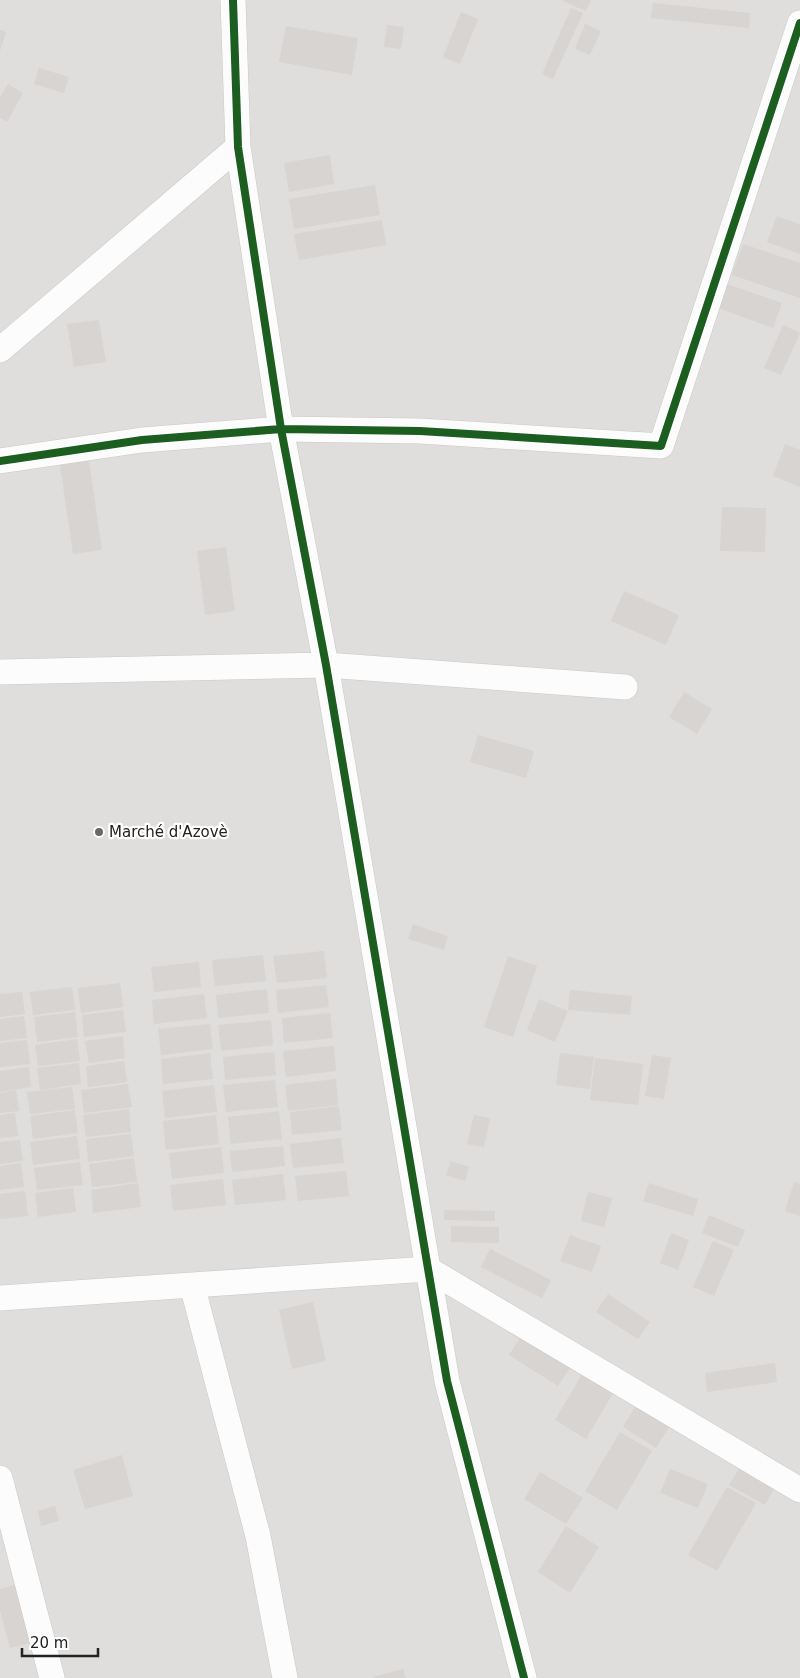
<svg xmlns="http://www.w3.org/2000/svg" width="800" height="1678" font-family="'DejaVu Sans',sans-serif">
  <rect width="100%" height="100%" fill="#f0eeeb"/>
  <!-- residential -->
  <path fill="#dfdedc" d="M0,0H800V1678H0Z"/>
  <!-- building -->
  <path fill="#d7d4d2" d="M562,0H591L585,11Z
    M653,3L750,13L749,28L651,18Z
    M571,8L583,13L553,79L542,74Z
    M461,12L478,19L460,64L443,57Z
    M585,24L601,31L590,55L575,49Z
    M387,25L404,27L401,49L384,47Z
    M286,26L358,38L352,75L279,62Z
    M0,30L6,32L0,51Z
    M39,68L69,77L64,93L34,84Z
    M8,84L23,93L7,122L0,118V98Z
    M330,155L334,184L289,192L284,163Z
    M375,185L380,215L294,229L289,199Z
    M777,216L800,224V254L767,242Z
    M382,220L386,245L299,260L294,234Z
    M743,244L800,263V298L732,275Z
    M727,284L782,303L773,328L718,308Z
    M99,320L106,362L74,367L67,324Z
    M783,325L800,333L781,375L764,368Z
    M785,444L800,450V487L773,476Z
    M89,461L102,550L73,554L60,465Z
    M722,507L766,508L765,552L720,551Z
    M226,547L235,611L205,615L197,551Z
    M624,591L679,615L666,645L611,621Z
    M684,692L712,709L697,734L669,717Z
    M478,735L534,751L526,778L470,762Z
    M413,924L448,936L444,950L408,939Z
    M324,951L327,978L277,983L273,956Z
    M263,955L266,981L215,986L212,960Z
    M508,956L537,966L513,1037L484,1027Z
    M199,962L201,987L154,992L151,967Z
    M120,983L123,1007L81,1013L78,988Z
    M326,985L329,1007L278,1013L276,990Z
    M72,987L75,1010L33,1015L30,992Z
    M267,989L269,1013L218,1018L216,995Z
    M570,990L632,996L630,1015L568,1010Z
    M22,992L25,1014L0,1017V994Z
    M204,994L207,1018L154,1024L152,1000Z
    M539,999L568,1011L555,1042L527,1030Z
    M123,1010L126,1032L84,1037L82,1015Z
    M75,1012L78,1037L37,1042L34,1017Z
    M330,1013L333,1038L284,1043L282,1018Z
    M24,1016L27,1038L0,1041V1019Z
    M271,1020L273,1045L221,1051L218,1025Z
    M210,1024L213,1049L161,1055L158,1029Z
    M123,1036L125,1058L89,1063L85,1041Z
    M77,1039L80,1061L38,1066L35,1045Z
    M27,1040L30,1064L0,1067V1043Z
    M334,1046L336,1071L286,1077L283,1051Z
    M274,1052L276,1075L225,1080L223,1057Z
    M210,1053L213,1079L163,1084L161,1059Z
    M560,1053L594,1057L590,1089L556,1085Z
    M652,1055L671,1058L664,1099L645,1096Z
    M595,1058L643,1064L638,1105L590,1100Z
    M124,1061L127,1082L88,1087L86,1066Z
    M79,1063L81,1084L40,1090L37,1068Z
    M29,1067L31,1087L0,1092V1071Z
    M336,1079L338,1105L288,1111L285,1085Z
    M275,1080L278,1107L226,1112L223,1085Z
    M128,1084L132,1107L84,1113L81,1090Z
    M214,1085L217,1112L165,1118L162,1091Z
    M72,1087L75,1109L30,1114L27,1092Z
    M16,1090L19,1111L0,1113V1093Z
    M339,1106L342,1130L292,1135L290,1112Z
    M129,1109L131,1132L86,1137L83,1115Z
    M75,1110L78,1133L33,1139L30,1116Z
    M279,1111L282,1139L231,1144L228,1117Z
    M15,1113L18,1136L0,1138V1115Z
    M216,1115L219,1144L166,1150L163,1121Z
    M474,1115L490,1118L484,1147L467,1144Z
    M131,1134L134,1156L88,1162L86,1139Z
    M77,1136L80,1159L33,1165L30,1142Z
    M341,1138L344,1163L293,1168L290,1144Z
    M20,1140L23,1161L0,1164V1142Z
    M283,1146L285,1166L232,1172L230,1151Z
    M221,1147L224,1173L172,1179L169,1153Z
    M134,1158L137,1182L92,1187L89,1164Z
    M451,1161L469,1167L465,1181L446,1175Z
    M80,1162L83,1185L37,1190L34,1168Z
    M21,1163L24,1187L0,1190V1166Z
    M346,1171L349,1196L298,1201L295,1176Z
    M283,1174L286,1200L235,1205L232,1180Z
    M223,1179L226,1205L173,1211L170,1185Z
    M794,1182L800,1184V1216L785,1211Z
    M138,1183L141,1207L93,1213L91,1190Z
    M649,1183L698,1199L693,1216L643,1201Z
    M73,1188L76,1212L38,1217L35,1193Z
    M25,1191L28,1216L0,1219V1194Z
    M588,1192L612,1198L604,1227L581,1221Z
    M444,1210L495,1211V1221L444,1220Z
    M709,1215L745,1230L738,1247L702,1233Z
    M451,1226L499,1227V1243L451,1242Z
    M671,1233L689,1240L678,1270L660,1263Z
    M570,1235L601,1246L592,1272L560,1261Z
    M713,1241L734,1250L714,1296L693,1287Z
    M490,1249L551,1280L542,1298L481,1267Z
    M608,1294L650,1322L638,1339L596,1312Z
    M313,1302L326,1361L292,1369L279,1310Z
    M520,1338L570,1368L558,1386L509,1355Z
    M775,1363L777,1382L707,1392L705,1373Z
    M582,1374L613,1393L586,1439L555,1420Z
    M637,1404L670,1426L656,1448L623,1427Z
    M620,1432L652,1451L617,1510L585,1491Z
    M122,1455L133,1496L85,1509L73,1470Z
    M670,1469L708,1484L698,1508L660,1493Z
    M739,1469L774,1489L765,1505L729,1485Z
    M540,1472L583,1498L566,1524L524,1499Z
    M727,1487L756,1503L717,1571L688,1555Z
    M55,1506L59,1521L41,1526L38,1511Z
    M566,1526L599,1547L570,1593L538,1572Z
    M18,1584L34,1642L10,1648L0,1611V1589Z
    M403,1669L406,1678H373V1677Z"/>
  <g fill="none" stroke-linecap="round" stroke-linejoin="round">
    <defs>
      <path id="minor" d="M233,0L238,147L281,429L326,665L447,1381L524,1678
        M0,350L238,147
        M0,461L142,440L281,429L420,431L661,446L800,23
        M0,672L326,665L625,687
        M192,1285L258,1536L285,1678
        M0,1298L428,1269L800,1490
        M0,1478L52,1678"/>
    </defs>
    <!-- minor casing -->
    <use href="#minor" stroke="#c9c8c7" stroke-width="26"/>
    <!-- minor -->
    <use href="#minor" stroke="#fdfcfc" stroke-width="25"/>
    <defs>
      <path id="cycleway" d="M233,0L238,147L281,429L326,665L447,1381L524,1678
        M0,461L142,440L281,429L420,431L661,446L800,23"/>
    </defs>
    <!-- cycleway casing -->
    <use href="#cycleway" stroke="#fff" stroke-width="11"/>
    <!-- cycleway -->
    <use href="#cycleway" stroke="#1b5e20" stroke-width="8"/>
  </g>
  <!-- markers -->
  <circle fill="#6a6968" stroke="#fff" stroke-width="2" cx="99" cy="832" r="5"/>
  <g text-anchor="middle" stroke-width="4.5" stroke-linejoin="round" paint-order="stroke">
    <!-- poi labels -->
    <g font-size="15" fill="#222" stroke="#fff" text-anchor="start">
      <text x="109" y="837">Marché d'Azovè</text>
    </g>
  </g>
  <!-- scale -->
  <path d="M22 1648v8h76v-8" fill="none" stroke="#222222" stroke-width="2.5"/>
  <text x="30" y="1648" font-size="15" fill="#222222" stroke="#ffffff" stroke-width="4" paint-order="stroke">20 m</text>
</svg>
